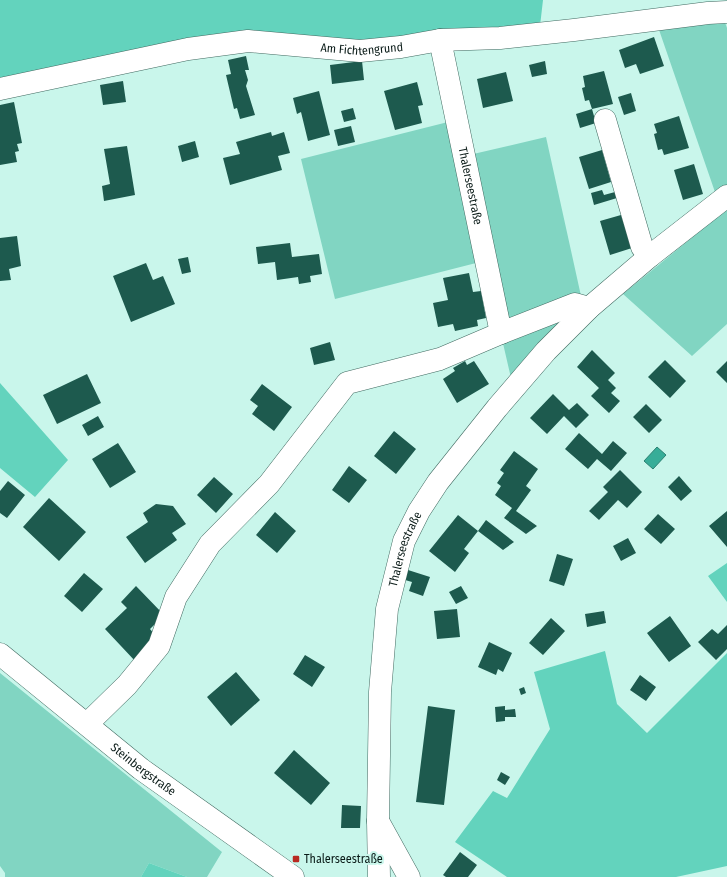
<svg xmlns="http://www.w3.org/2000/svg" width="727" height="877" font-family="'Fira Sans Condensed',sans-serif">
  <rect width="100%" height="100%" fill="#c9f6eb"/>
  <!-- green -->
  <path fill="#81d5c2" d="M723,17L727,28V186L716,195L657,24Z
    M452,121L480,262L335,299L301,159Z
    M546,137L581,296L510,322L469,155Z
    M727,209V324L692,356L623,294Z
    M570,311L511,378L502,339Z
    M0,673L222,852L207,877H187L149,863L141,877H5V873L0,866Z"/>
  <!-- forest -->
  <path fill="#63d3bd" d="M0,0H543L540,26L349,45L268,37L0,83Z
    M0,383L68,460L35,497L0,468Z
    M727,563V602L708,576Z
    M605,651L617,704L647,733L727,653V866L676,877H507L455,842L493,791L507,798L550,729L534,672Z
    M149,863L187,877H141Z"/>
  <!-- water -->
  <path fill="#37ad98" stroke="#2a8172" d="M657,447L666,455L653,469L644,461Z"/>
  <!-- building -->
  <path fill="#1d5a4e" d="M654,37L664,66L640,74L636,64L625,68L619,50Z
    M246,56L249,70H245L248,80L246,86L255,115L240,119L237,108L234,109L226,75L231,74L228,60Z
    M362,61L364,80L332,84L330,65Z
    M545,61L547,74L532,77L529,65Z
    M604,71L613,104L592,109L589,100L585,101L582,88L585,87L583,76Z
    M506,72L513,101L483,108L477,79Z
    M123,81L126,102L103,105L100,85Z
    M417,82L423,105L418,106L422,123L395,130L384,91Z
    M319,91L330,135L308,141L301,112L297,114L293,98Z
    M631,93L636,111L624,115L618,97Z
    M14,102L22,143L17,144L19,151L15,152L17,162L0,165V105Z
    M353,108L356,119L344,122L341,111Z
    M592,109L596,123L580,128L576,114Z
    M679,116L689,148L664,155L662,149L658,150L654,134L657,133L654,124Z
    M351,126L355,142L338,146L334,130Z
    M271,132L272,136L284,132L290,153L278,156L282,170L230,185L223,158L240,154L236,142Z
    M195,141L199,157L182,162L178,146Z
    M127,146L135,195L104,201L102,186L110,184L104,149Z
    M602,150L611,182L589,189L579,157Z
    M694,164L703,194L683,200L674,170Z
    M602,190L604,195L615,192L617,198L594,205L591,193Z
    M621,215L632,248L610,255L600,221Z
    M17,236L21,266L9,269L11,280L0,281V238Z
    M290,243L292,257L319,254L322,274L310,276L311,282L299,284L298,277L277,280L275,262L258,264L256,247Z
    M188,257L191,272L182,274L178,259Z
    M146,263L153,280L163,276L175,304L131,322L113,276Z
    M469,273L473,292L481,291L486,318L477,320L478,326L455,331L453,324L438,327L433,303L448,300L443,278Z
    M330,342L335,360L314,365L310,348Z
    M592,350L615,373L608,380L616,388L611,393L620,401L609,413L591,396L599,388L577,367Z
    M665,360L686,381L670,398L648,377Z
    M465,361L467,365L474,361L489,384L457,403L443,379L455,371L453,368Z
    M727,361V383L716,372Z
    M87,374L101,403L57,424L43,395Z
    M262,384L292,407L274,431L252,414L258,406L250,400Z
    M553,394L569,410L577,403L589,415L576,428L564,416L547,434L530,418Z
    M646,404L662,420L649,433L633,417Z
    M98,416L104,427L88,436L82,425Z
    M394,431L416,449L396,474L374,456Z
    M579,433L602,454L613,441L627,453L611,471L597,459L588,469L565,449Z
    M118,443L136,472L110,488L92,459Z
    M514,451L538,469L526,486L531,490L516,511L537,526L526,534L504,518L512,508L495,495L501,486L497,483L504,473L500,470Z
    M349,466L367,480L349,503L332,490Z
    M620,470L642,492L627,508L618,500L599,520L589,511L608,492L603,487Z
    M679,476L692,491L681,501L668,487Z
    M214,477L233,494L216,513L197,495Z
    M8,481L25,495L7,518L0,513V491Z
    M49,498L86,532L59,561L23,527Z
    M156,504L173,506L186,524L172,533L177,540L145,563L126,537L148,522L143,513Z
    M727,511V547L709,526Z
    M275,512L296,531L277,553L256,535Z
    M658,514L675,529L661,544L644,529Z
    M458,515L478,531L464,549L469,553L455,572L429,551Z
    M486,520L514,542L503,550L478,531Z
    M628,538L636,553L621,561L613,546Z
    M557,554L573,559L564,586L549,581Z
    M408,570L430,577L423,596L409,591L412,582L405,580Z
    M84,573L103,589L82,612L64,596Z
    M136,586L164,615L150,629L159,640L136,662L105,629L127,608L121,602Z
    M461,586L468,598L456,604L449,592Z
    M457,609L460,637L437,639L434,611Z
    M604,611L606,623L587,627L585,614Z
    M670,616L691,646L669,662L647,633Z
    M551,618L565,631L543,655L529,643Z
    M727,625V649L716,660L698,642L712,629L718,634Z
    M489,642L512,653L503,672L498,669L496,675L478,667Z
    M305,655L325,667L312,687L293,674Z
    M236,672L260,700L231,726L207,697Z
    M640,675L656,687L646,701L630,690Z
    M524,687L526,693L521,695L519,689Z
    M428,706L455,710L444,805L416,802Z
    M505,706V710L515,709L516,717H505V721L496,722L495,707Z
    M294,750L330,783L311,805L274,773Z
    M501,772L510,777L505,785L497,780Z
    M342,805L361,806L360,828H341Z
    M460,852L477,865L468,877H446L443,875Z"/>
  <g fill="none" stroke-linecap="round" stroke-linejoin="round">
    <defs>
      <g id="minor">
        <path id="s1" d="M440,40L501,333"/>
        <path id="s2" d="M0,89L188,49L248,41L360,51L401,47L440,40L500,38L574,30L708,13L727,12"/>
        <path d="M605,120L642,247L650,256"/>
        <path d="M87,724L127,685L159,646L176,597L210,544L269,484L347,383L440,359L501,333L575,304L589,308"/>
        <path d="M378,821L409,877"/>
      </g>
      <g id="major">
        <path id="s3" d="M0,654L141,769L293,877"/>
        <path id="s4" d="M379,877L378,821L380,692L387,609L404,541L419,511L438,482L497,408L546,351L589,308L650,256L727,196"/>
      </g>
    </defs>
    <!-- minor casing -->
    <use href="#minor" stroke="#416a61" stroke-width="23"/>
    <!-- major casing -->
    <use href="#major" stroke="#416a61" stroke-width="23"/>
    <!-- minor -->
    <use href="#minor" stroke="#fff" stroke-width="22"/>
    <!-- major -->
    <use href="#major" stroke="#fff" stroke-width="22"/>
  </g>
  <!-- markers -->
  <rect fill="#b82a22" stroke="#c9f6eb" stroke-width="1.5" x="292" y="855" width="8" height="8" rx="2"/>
  <g text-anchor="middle" stroke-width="4" stroke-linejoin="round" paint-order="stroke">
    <!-- street labels -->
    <g font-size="12" fill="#0a1b18" stroke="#c9f6eb">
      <text dy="4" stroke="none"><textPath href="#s2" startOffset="367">Am Fichtengrund</textPath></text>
      <text dy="4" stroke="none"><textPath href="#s1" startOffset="149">Thalerseestraße</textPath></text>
      <text dy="4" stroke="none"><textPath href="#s4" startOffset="331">Thalerseestraße</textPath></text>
      <text dy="4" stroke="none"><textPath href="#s3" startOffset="184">Steinbergstraße</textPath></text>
    </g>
    <!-- poi labels -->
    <g font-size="12" fill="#0a1b18" stroke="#c9f6eb" text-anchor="start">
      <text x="304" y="863">Thalerseestraße</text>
    </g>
  </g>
</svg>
